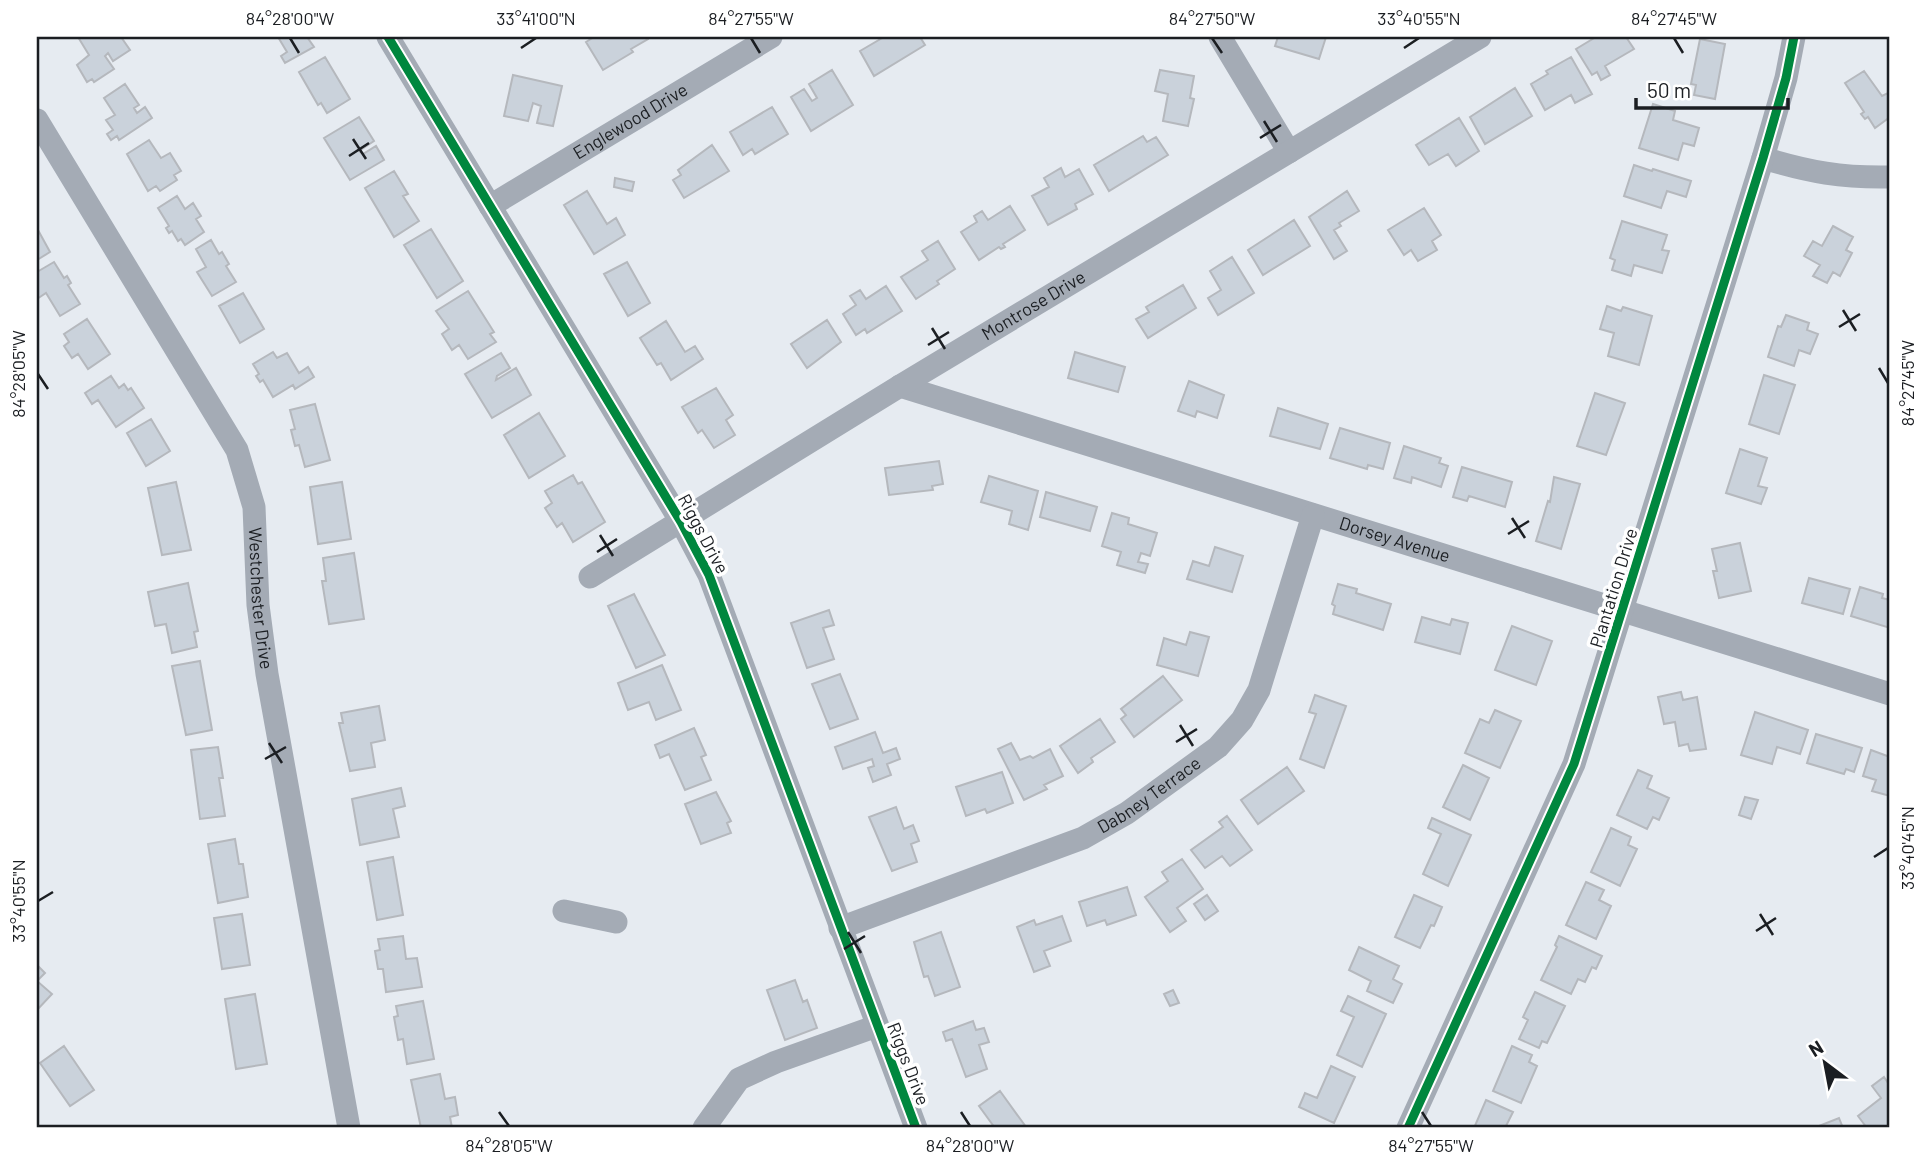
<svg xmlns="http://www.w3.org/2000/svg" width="1927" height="1165" font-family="Barlow,sans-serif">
  <rect width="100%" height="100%" fill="#e6ebf1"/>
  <!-- building -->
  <path fill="#cad2db" stroke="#b5b8bd" stroke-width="2" d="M78,37H121L130,50L113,61L108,53L105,56L114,69L94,82L92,79L87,82L77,65L89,55Z
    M278,37H307L314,47L285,63L281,56L287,52Z
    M594,37H647L648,39L631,49L633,52L603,70L586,42Z
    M884,37H920L925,45L874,76L860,51Z
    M1278,37H1326L1319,59L1275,46Z
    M1596,37H1626L1634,49L1605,66L1610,75L1601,80L1597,72L1592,75L1576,49Z
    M1700,39L1725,44L1715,99L1694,95L1696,85L1691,84Z
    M325,57L350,99L327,113L321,103L318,105L299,72Z
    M1571,57L1592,94L1575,103L1571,95L1545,110L1531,84L1548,74L1546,71Z
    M832,70L853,105L811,131L791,97L804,89L812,101L817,98L809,84Z
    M1160,70L1194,76L1190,98L1194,99L1188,126L1163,121L1168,94L1155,91Z
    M1864,71L1882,96L1890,92V117L1875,128L1868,117L1865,119L1861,114L1864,112L1845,83Z
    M513,75L562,86L553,126L537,123L541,106L533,103L528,121L504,116Z
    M125,84L139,105L134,108L137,113L145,107L152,118L119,140L117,136L111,140L107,134L113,130L106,120L115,115L104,98Z
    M1515,88L1532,116L1485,144L1470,117Z
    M1653,104L1675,111L1673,120L1699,128L1694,146L1683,143L1678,160L1639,148Z
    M772,107L788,134L755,154L752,149L743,155L730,132Z
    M359,117L374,141L359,151L363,154L376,146L384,160L350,180L324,138Z
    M1459,118L1479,151L1456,166L1448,154L1429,165L1416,145Z
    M1143,136L1147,142L1156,137L1168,155L1109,191L1094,165Z
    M149,140L161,158L170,153L181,171L174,175L177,180L160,191L156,186L148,191L127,154Z
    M712,145L729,171L684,198L673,180L681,175L678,170Z
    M1634,165L1652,171L1653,169L1691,181L1686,197L1667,191L1661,208L1624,196Z
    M1061,168L1065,177L1079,169L1093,194L1075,204L1077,209L1048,225L1032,196L1049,187L1044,178Z
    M394,171L408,194L403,196L419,221L394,237L365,188Z
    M615,178L634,182L632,191L614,187Z
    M587,191L607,224L616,218L625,235L594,254L564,205Z
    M1347,191L1359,211L1339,223L1341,226L1334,230L1347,251L1334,259L1309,217Z
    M177,196L185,209L193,203L201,216L196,219L204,232L185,245L181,239L178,241L172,231L169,233L166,228L169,226L158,208Z
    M1010,206L1025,230L1003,244L1005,247L1001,249L999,247L979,260L961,232L977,222L974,216L982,211L988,220Z
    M1424,208L1441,235L1432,241L1437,250L1418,261L1411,250L1404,255L1388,230Z
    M1294,220L1310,246L1263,275L1248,250Z
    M1622,221L1667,235L1662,250L1669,251L1662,273L1634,265L1631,276L1612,270L1615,260L1610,258Z
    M1833,226L1853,237L1846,250L1852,253L1840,276L1833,272L1827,283L1813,276L1820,265L1804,256L1813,241L1822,246Z
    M431,229L463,281L437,298L404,245Z
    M38,230L50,252L37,260V231Z
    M211,240L219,254L222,252L229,264L226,266L236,282L212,296L197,272L206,267L196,249Z
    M938,241L955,269L937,281L939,284L916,299L901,277L928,260L922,251Z
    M1232,257L1254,293L1218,315L1208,298L1221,290L1210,271Z
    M54,262L64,278L67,276L71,283L68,285L80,304L60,316L46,293L37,299V272Z
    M627,262L650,303L628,316L604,274Z
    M1183,285L1196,308L1148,338L1136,319L1149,312L1146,307Z
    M886,286L902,311L867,333L865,329L856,335L843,314L856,305L850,296L860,290L866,299Z
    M468,291L494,332L490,334L496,342L468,359L459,345L452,350L442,334L449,329L436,311Z
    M243,293L264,329L240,343L219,306Z
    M1607,306L1621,311L1623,307L1652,316L1639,365L1608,356L1614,333L1600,329Z
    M1786,315L1809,323L1807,330L1818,334L1810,354L1799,350L1794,366L1768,357L1778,326L1781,327Z
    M87,319L110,354L88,369L78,354L72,358L64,346L69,342L64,334Z
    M827,320L841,342L807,368L791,344Z
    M666,321L685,352L695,346L703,359L671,380L661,363L657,365L640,338Z
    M273,352L277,358L287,353L299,373L308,367L314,377L295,389L293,385L273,397L263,380L260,382L256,376L259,374L253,364Z
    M1075,352L1125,367L1118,392L1068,378Z
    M501,353L510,368L497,376L496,380L516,368L531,395L492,418L465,374Z
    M1764,375L1795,385L1779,434L1749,424Z
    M111,376L119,388L124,384L128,390L131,388L144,408L116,427L98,400L92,404L85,393Z
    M1189,381L1224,395L1217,418L1197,411L1195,417L1178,411Z
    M716,388L733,415L726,420L735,435L714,448L702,430L698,433L682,407Z
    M1595,393L1625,403L1606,455L1577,446Z
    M315,404L330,460L305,467L299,445L295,446L291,430L295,429L290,410Z
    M1278,408L1328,424L1320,449L1270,436Z
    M539,413L565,456L529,478L504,435Z
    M151,419L170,451L146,466L127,433Z
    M1340,428L1390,443L1383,469L1368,465L1367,469L1330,458Z
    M1404,446L1441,458L1439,463L1448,466L1441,487L1412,477L1411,483L1394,478Z
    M1740,449L1767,458L1758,486L1767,488L1761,504L1726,493Z
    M939,461L943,484L932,486L933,490L889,495L885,468Z
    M1462,467L1512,482L1505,507L1469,496L1467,501L1453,497Z
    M573,475L578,484L582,482L605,522L573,542L562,523L557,527L545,508L552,503L545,491Z
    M989,476L1038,491L1028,530L1009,524L1012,511L981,502Z
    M1554,477L1580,484L1561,549L1536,541L1548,501L1550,502Z
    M176,482L191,550L162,555L148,488Z
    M342,482L351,539L318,544L310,487Z
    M1046,492L1097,507L1090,531L1040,517Z
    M1112,513L1129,518L1128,524L1157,533L1150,556L1141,553L1138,562L1148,564L1145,573L1117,565L1121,552L1102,546Z
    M1740,543L1751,591L1719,598L1713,571H1717L1712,549Z
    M1215,547L1243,556L1232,592L1187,579L1193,561L1209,566Z
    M354,553L364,619L329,624L322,581H326L323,558Z
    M1809,578L1850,589L1843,614L1802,603Z
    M188,583L198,631L194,632L197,647L172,653L166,624L155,626L148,592Z
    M1338,584L1357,589L1356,593L1391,604L1383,630L1333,614L1335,606L1332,604Z
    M1860,587L1883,594L1882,598L1890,600V628L1851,616Z
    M634,594L665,655L636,668L608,606Z
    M829,610L834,625L823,628L834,659L807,668L791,623Z
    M1422,617L1450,625L1452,619L1468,623L1460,654L1415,642Z
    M1512,626L1552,641L1536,685L1495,670Z
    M1190,632L1209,637L1198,676L1157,665L1164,638L1186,645Z
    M200,661L212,730L186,735L172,666Z
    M662,665L681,710L656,720L649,702L628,710L618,683Z
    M840,674L858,719L830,729L812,684Z
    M1163,676L1182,700L1134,737L1121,719L1126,715L1121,709Z
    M1681,692L1683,700L1697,697L1706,749L1690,751L1688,744L1679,746L1675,722L1664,724L1658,697Z
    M1315,695L1346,706L1324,768L1300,759L1316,714L1309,712Z
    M379,706L385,740L371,743L375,767L350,771L339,723H343L341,713Z
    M1495,710L1521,721L1500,768L1465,753L1480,719L1489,723Z
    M1755,712L1808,730L1800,754L1777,747L1772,764L1741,755Z
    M1100,719L1115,742L1091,758L1093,762L1078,773L1060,746Z
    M694,728L706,755L701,757L711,780L685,790L669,754L660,758L655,745Z
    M875,732L883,753L896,748L900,759L887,764L891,775L873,782L868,768L874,766L872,759L843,769L835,747Z
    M1816,734L1862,748L1854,772L1846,769L1844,774L1807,763Z
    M1011,743L1020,760L1030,756L1033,758L1050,749L1063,776L1044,785L1047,789L1024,800L998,749Z
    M218,747L223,778H219L225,816L200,819L191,750Z
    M1871,750L1890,757V796L1872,791L1876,780L1863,776Z
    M1463,765L1489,778L1470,820L1443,807Z
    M1287,767L1304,791L1258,824L1241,800Z
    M1638,770L1652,776L1647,788L1669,798L1659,820L1653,817L1647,829L1617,815Z
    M1002,772L1013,803L987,813L985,809L966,816L956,787Z
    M401,788L405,806L393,809L399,837L360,845L352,799Z
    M716,792L731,821L727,823L731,833L701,844L685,804Z
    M1745,797L1758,800L1751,819L1739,815Z
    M896,807L904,829L913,825L919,841L911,844L917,862L892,871L869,817Z
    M1227,816L1252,850L1230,866L1222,856L1205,868L1191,850L1223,827L1219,822Z
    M1432,818L1471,835L1448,886L1423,874L1441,834L1428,828Z
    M1611,828L1631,837L1628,845L1637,849L1620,886L1591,872Z
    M235,839L239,864H243L248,897L218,903L208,844Z
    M393,857L403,915L377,920L367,862Z
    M1182,859L1203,889L1177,908L1186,921L1170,932L1145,897L1168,881L1162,872Z
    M1586,882L1604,890L1599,900L1611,906L1596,939L1566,925Z
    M1127,887L1136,915L1107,925L1105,920L1087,926L1079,902Z
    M1207,895L1218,911L1205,920L1194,904Z
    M1414,895L1442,907L1434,926L1431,925L1420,948L1395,937Z
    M242,914L250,965L222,969L214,918Z
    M1062,916L1071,941L1044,951L1050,966L1034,972L1017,927L1034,920L1036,925Z
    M941,932L960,987L935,996L928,976L924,977L914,942Z
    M403,936L406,959L417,958L422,987L386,992L383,969H378L375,951L380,950L378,939Z
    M1559,936L1602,956L1596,969L1592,967L1585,982L1578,979L1571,994L1541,980L1557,947L1555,945Z
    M1359,947L1399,966L1393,979L1402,984L1393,1003L1367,991L1371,981L1349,970Z
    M37,965L45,973L37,981L52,994L37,1010Z
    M795,980L803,1002L807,1000L817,1028L785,1040L767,990Z
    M1173,990L1179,1003L1170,1006L1164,994Z
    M1535,992L1565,1006L1547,1043L1542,1041L1539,1048L1519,1039L1528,1020L1523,1017Z
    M255,994L267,1064L236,1069L225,999Z
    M1348,996L1386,1014L1362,1067L1337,1055L1354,1017L1341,1011Z
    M423,1001L434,1059L407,1064L403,1039L398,1040L394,1017L398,1016L396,1006Z
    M973,1021L976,1030L984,1028L989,1042L979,1045L987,1069L966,1077L952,1039L946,1041L943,1032Z
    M64,1046L94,1090L70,1106L40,1063Z
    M1512,1046L1532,1055L1529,1062L1537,1066L1521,1103L1493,1091Z
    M1331,1066L1355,1077L1334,1123L1299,1107L1305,1093L1317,1098Z
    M440,1074L445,1099L455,1097L458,1115L450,1117L452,1128H421L411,1080Z
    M1884,1077L1890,1086V1127L1867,1128L1858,1116L1881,1098L1872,1086Z
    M1000,1091L1026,1127L1024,1128H995L979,1106Z
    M1486,1100L1513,1112L1505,1128H1474Z
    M1839,1118L1843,1128H1814Z"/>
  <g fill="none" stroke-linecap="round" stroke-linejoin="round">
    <!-- minor -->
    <g stroke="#a4abb5" stroke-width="23">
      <path d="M388,37L681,522L709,575L916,1128"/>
      <path d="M1220,37L1289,152"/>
      <path id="s1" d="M37,120L237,450L254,507L258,605L267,674L349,1128"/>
      <path d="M1763,158C1809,172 1842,178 1890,177"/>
      <path id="s2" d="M490,206L771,37"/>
      <path id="s3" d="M900,386L1890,694"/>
      <path id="s4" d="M590,577L900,386L1480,37"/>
      <path d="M564,911L616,922"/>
      <path id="s5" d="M840,928L1083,838L1127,813L1218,747L1242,720L1259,690L1313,515"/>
      <path d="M704,1128L739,1079L776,1062L877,1026"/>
      <path d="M1408,1128L1574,764L1763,158L1786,78L1794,37"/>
    </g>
    <defs>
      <path id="cycleway" d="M388,37L681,522L709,575L916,1128
        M1408,1128L1574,764L1763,158L1786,78L1794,37"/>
    </defs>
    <!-- cycleway casing -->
    <use href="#cycleway" stroke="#fff" stroke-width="13"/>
    <!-- cycleway -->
    <use href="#cycleway" stroke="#00873e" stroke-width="9"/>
  </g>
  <!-- ticks -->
  <path fill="none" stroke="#1b1e22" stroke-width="2.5" d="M290,38L299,53M751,38L760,53M1212,38L1222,53M1674,38L1683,53M521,48L536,38M1404,48L1419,38M1264,121L1277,142M1260,138L1281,125M353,139L366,159M349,156L369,143M1843,310L1856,331M1839,327L1860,314M932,328L945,349M928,345L949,332M1879,368L1888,383M38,374L48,389M1512,518L1525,538M1508,534L1529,521M600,535L613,556M597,552L617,539M1180,725L1193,746M1176,742L1197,729M269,743L282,763M265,759L286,747M1874,857L1888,848M38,901L53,892M1760,914L1773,935M1756,931L1776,918M848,932L861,953M844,949L865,936M499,1112L509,1126M961,1112L970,1126M1422,1112L1431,1126"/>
  <g text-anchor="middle" stroke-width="7" stroke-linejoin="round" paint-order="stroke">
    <!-- street labels -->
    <g font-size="18" fill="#1b1e22" stroke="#fff">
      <text dy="6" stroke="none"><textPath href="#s2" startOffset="164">Englewood Drive</textPath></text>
      <text dy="6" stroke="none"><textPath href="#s4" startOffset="520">Montrose Drive</textPath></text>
      <text transform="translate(703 534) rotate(62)" y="6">Riggs Drive</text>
      <text dy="6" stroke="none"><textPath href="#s3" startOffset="518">Dorsey Avenue</textPath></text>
      <text transform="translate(1614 588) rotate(-73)" y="6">Plantation Drive</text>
      <text dy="6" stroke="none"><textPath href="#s1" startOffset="537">Westchester Drive</textPath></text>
      <text dy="6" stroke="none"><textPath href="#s5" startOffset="338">Dabney Terrace</textPath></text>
      <text transform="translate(908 1064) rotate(69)" y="6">Riggs Drive</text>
    </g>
  </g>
  <!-- border -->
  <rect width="1927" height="1165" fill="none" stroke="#ffffff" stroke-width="77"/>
  <!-- north arrow -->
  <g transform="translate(1825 1063) rotate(328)" stroke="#ffffff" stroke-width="5" paint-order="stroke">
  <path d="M0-5L12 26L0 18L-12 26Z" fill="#1b1e22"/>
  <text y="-10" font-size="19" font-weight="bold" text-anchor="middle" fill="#1b1e22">N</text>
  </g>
  <!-- scale -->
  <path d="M1636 98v10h152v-10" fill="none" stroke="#1b1e22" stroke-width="3.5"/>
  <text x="1647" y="98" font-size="21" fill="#1b1e22" stroke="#ffffff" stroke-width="5" paint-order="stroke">50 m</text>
  <rect x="38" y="38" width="1850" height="1088" fill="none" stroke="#1b1e22" stroke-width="2.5"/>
  <g font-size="18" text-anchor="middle" fill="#1b1e22">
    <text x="290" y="25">84°28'00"W</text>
    <text x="536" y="25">33°41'00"N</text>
    <text x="751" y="25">84°27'55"W</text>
    <text x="1212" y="25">84°27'50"W</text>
    <text x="1419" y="25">33°40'55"N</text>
    <text x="1674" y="25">84°27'45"W</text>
    <text transform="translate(19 374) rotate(-90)" y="6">84°28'05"W</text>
    <text transform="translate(1908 383) rotate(-90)" y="6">84°27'45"W</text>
    <text transform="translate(1908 848) rotate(-90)" y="6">33°40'45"N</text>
    <text transform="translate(19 901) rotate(-90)" y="6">33°40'55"N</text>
    <text x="509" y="1152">84°28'05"W</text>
    <text x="970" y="1152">84°28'00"W</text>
    <text x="1431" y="1152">84°27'55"W</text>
  </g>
</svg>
